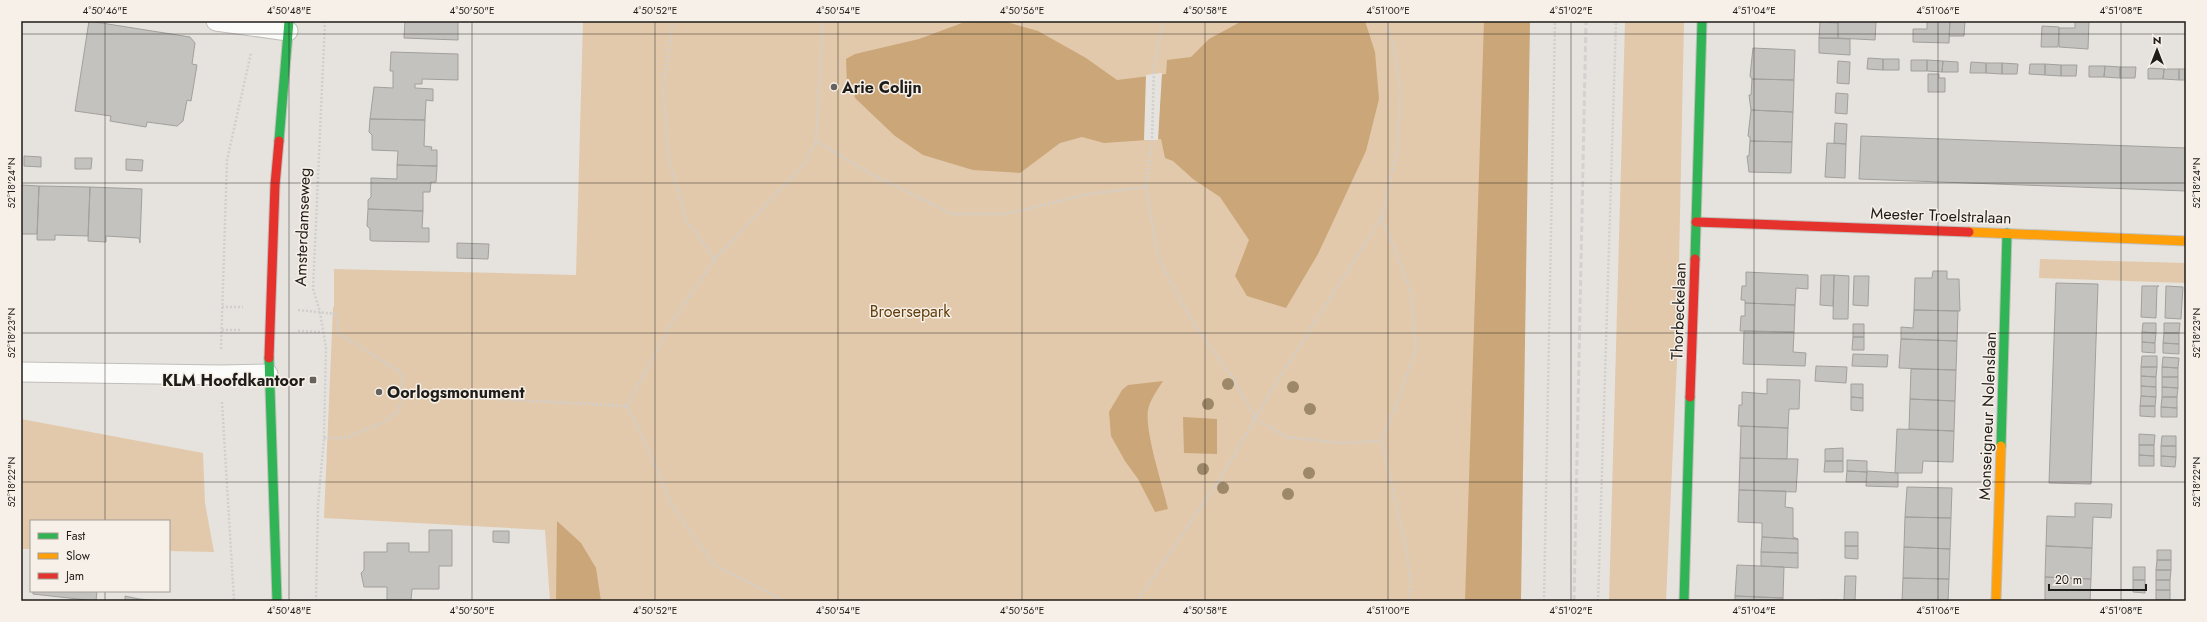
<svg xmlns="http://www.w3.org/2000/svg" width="2207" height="622" font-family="Jost,sans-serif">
  <rect width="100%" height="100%" fill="#e6e3de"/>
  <!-- green -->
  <path fill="#e2c9ab" d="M583,21H1496L1474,601H550L545,530L324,518L333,307H334V269L576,275Z
    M1625,21H1684L1677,361L1666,601H1609Z
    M2040,259L2186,263V283L2039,278Z
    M21,419L203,453L205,503L214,552L169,551V521H31V549H21Z"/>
  <!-- water -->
  <path fill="#cba678" d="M1003,21L1038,31L1086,58L1117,80L1166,74L1167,60L1191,57L1209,39L1242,21H1365L1375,52L1379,99L1366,151L1318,254L1286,308L1247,296L1235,276L1249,240L1220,197L1193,179L1173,161L1165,158L1161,139L1104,143L1082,137L1060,143L1020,173L973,170L923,155L895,136L855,98L853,85L847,84L846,59L855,54L919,39L962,23Z
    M1484,21H1530L1521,601H1465Z
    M1163,381C1158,389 1152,397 1149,406C1142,425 1163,486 1168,509L1155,512L1138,479L1125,461L1111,436L1109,412L1122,390L1128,385Z
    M1183,417L1217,419V454L1184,453Z
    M557,521L581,543L596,568L601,601H556Z"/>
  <!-- pier -->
  <path fill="#e6e3de" d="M1162,73L1158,140H1144L1146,75Z"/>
  <!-- building -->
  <path fill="#c4c2bf" stroke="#a2a09c" d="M89,21L190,37L195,43L192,64L197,65L191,101L187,100L183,121L177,126L147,122L146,127L110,121L111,116L75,111Z
    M405,21H458V40L404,38Z
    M1838,21H1876L1875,40L1838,38Z
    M1927,21H1950L1949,43L1913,42V29H1927Z
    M1950,21H1965L1964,36H1949Z
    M2075,21H2089L2088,49L2059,47V28H2075Z
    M1820,22L1838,23V38H1819Z
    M2042,26L2059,27L2058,47H2041Z
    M1819,38L1850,39V55L1819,53Z
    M1753,48L1795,50L1794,80L1752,79L1750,76Z
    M391,52L458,54V80L422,79V84H415V88L433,89V101L426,100L425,120L370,119L374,87L393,88V71H390Z
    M1868,58L1883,59V70L1867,69Z
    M1883,59H1899V70H1883Z
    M1911,60H1927V71H1911Z
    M1927,60L1943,61L1942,72L1927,71Z
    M1838,61L1850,62L1849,84L1837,83Z
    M1943,61L1958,62V72H1942Z
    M1971,62L1986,63V73H1970Z
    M1986,63H2002V74L1986,73Z
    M2002,63L2018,64L2017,74H2002Z
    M2030,64H2045V75L2029,74Z
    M2045,64L2061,65V76L2045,75Z
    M2061,65H2077L2076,76H2061Z
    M2089,66H2105L2104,77H2089Z
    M2105,66L2120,67V78L2104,77Z
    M2120,67H2136L2135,78H2120Z
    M2148,68L2164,69L2163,79H2148Z
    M2164,69H2179V80L2163,79Z
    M2179,69H2186V80H2179Z
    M1928,74H1939V78H1945V92H1928Z
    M1752,79L1794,80L1793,112L1751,110L1749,95H1751Z
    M1836,93L1848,94L1847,114L1835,113Z
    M1751,110L1793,112L1792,142L1750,141V137L1748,136Z
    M370,119L425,120L424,146L432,147L431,150H437V166L397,165L398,151L372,150V135L369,132Z
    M1835,123L1847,124L1846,144L1834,143Z
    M1861,136L2186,148V191L1859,179Z
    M1750,141L1792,142L1791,173L1749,172L1747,156H1749Z
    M1827,143L1846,144L1845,178L1825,177Z
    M24,156L41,157V167L24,166Z
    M75,158H92L91,169H75Z
    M126,159L143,160L142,171L126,170Z
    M397,165L437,166L436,182H431L430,192H423V211L368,209V200L371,197V178L397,179Z
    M21,185L39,186L37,234H21Z
    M39,186L90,187L88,236L55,235V240H37Z
    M90,187L142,189L140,243L139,238L106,236V242L88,241Z
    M368,209L423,211L422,228H429V242L372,241L370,240V229L367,226Z
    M457,243L489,244L488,259L457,258Z
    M1933,271H1947V279H1959L1960,311L1914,310L1915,278H1932Z
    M1746,272L1808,275V289L1796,288L1795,305L1745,303V300H1741L1742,286H1746Z
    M1821,275H1834L1833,306L1820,305Z
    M1834,275L1849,276L1848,319H1833Z
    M1854,276H1869L1868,306L1853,305Z
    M2056,283L2098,284L2091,484L2049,483Z
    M2142,286H2159L2157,287L2156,318L2141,317Z
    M2166,286L2183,287L2181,319L2165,318Z
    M1745,303L1795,305L1794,332L1740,331L1741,316H1745Z
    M1914,310L1958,311L1957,341L1901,339V327L1913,328Z
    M2143,323H2156V333L2142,332Z
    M2164,323H2180L2179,333H2164Z
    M1853,324H1864V337H1853Z
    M1744,331L1794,332L1793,352L1806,353L1805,366L1743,364Z
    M2142,332L2156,333L2155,343L2142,342Z
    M2164,333H2179V344L2163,343Z
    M1853,337H1864V350H1852Z
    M1901,339L1957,341L1956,370L1899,368Z
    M2142,342L2155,343V353L2142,352Z
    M2163,343L2179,344V354L2163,353Z
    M1853,354L1888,355L1887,367L1852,366Z
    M2142,356H2157V367H2141Z
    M2163,357L2179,358L2178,368L2162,367Z
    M1816,366L1847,367L1846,383L1815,381Z
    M2141,367H2157L2156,377L2141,376Z
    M2162,367L2178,368V377H2162Z
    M1911,369L1956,370L1955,401L1910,399Z
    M2141,376L2156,377V387L2141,386Z
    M2162,377H2178V388L2162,387Z
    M1767,379L1800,380L1799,409H1789L1788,428L1738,426L1739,405H1742V392L1767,394Z
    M1851,384H1863V398L1851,397Z
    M2141,386L2156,387V397L2141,396Z
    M2162,387L2178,388L2177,397H2162Z
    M2141,396L2156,397L2155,406H2140Z
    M1851,397L1863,398V411L1851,410Z
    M2162,397H2177V408L2161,407Z
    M1910,399L1955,401L1954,431L1909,429Z
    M2140,406H2155V417L2140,416Z
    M2161,407L2177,408V417H2161Z
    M1741,426L1788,428L1787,459L1740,458Z
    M1897,429L1954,431L1953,462L1923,461L1922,473H1895Z
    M2139,434L2155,435L2154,445H2139Z
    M2162,436H2176V446H2161Z
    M2139,445H2154V456L2139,455Z
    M2161,446H2176V457L2161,456Z
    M1843,448V461H1825V449Z
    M2139,455L2154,456V466H2139Z
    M2161,456L2176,457L2175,467L2161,466Z
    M1740,458L1798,459L1796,492L1739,490Z
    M1847,460L1867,461V472L1847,471Z
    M1825,461H1843V472H1824Z
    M1847,471L1867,472L1866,482H1846Z
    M1867,471L1898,473V487L1866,486Z
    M1907,487L1952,488L1951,518L1905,517Z
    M1739,490L1786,491L1785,507L1793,508V537L1798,539L1762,537V523L1738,522Z
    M2075,503L2112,504L2111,518L2093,517L2092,548L2046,546L2047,516L2075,517Z
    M1905,517L1951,518L1950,549L1904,547Z
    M429,530H452V566H439V589H412L411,601H387V587H364L361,573L364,570V552H387V543H409V552H429Z
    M493,531H509V543L493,542Z
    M1845,532H1858V546H1845Z
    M1762,537L1798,539V553L1761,552Z
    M1845,546H1858V559L1845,558Z
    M2046,546L2092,548L2091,579L2045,577Z
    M1904,547L1950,549L1949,579L1903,578Z
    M2157,550H2171V560H2157Z
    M1761,552L1798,553V568L1761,566Z
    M2157,560H2171V570H2156Z
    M1737,565L1784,567L1783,598L1735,596Z
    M2133,567H2145V580H2133Z
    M2156,570H2171L2170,580H2156Z
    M1845,576H1856L1855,601H1844Z
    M2045,577L2091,579L2090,601H2045Z
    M1903,578L1949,579L1948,601H1902Z
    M2133,580H2145V593L2133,592Z
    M2156,580H2170V590H2156Z
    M2156,590H2170V600H2156Z
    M33,591H97L96,601L33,594Z
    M125,596L139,599L165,601H125Z
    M1735,596L1783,598V601H1735Z
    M1820,600H1839V601H1820Z
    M2156,600H2170V601H2156Z"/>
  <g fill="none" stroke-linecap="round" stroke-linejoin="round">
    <defs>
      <path id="lane" d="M216,21L288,31
        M21,372L220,375L268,374"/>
      <path id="fast" d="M279,141L289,21
        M1695,259L1702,21
        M269,358L277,601
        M2001,446L2007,233
        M1684,601L1690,397"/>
      <path id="slow" d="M1969,232L2186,241
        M1996,601L2001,446"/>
      <path id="jam" d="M1696,222L1969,232
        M269,358L275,185L279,141
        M1690,397L1695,259"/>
    </defs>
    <!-- lane casing -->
    <use href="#lane" stroke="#c1bfbb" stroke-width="21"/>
    <!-- fast casing -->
    <use href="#fast" stroke="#c1bfbb" stroke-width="11"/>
    <!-- slow casing -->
    <use href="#slow" stroke="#c1bfbb" stroke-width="11"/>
    <!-- jam casing -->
    <use href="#jam" stroke="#c1bfbb" stroke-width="11"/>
    <!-- path -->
    <path stroke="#d0cfcd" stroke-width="2.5" stroke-dasharray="2 2" stroke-linecap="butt" d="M1163,21L1154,67L1152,142L1146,187L1158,258L1192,321L1234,380L1256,419L1286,437L1341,443L1382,441
      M816,141L823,21
      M1382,217L1411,292L1416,351L1382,441L1407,552L1410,582L1409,601
      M715,259L805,163L816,141L873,175L952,214H1006L1088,194L1146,187
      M222,307H243
      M298,310L336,314L339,334L402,373V394L627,406L675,317L715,259L686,220L668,155L663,88L673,21
      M222,330H241
      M298,331L322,332
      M221,349L227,160L251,53
      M222,402L234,601
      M627,406L649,451L671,504L714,565L783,600L792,601
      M324,438H345L384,422L399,410L402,394
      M316,601L318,505L324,438L326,348L320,312L313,289L325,21
      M1137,601L1222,476L1271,391L1382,217L1398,146L1400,90L1394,47L1386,21
      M1544,601L1555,21
      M1598,601L1616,21"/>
    <!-- lane -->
    <use href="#lane" stroke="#fbfbfa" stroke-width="19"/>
    <!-- fast -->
    <use href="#fast" stroke="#30b455" stroke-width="9"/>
    <!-- slow -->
    <use href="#slow" stroke="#ff9f0a" stroke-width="9"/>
    <!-- jam -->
    <use href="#jam" stroke="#e5322d" stroke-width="9"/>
    <!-- rail -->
    <path stroke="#d2d2d0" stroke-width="3" stroke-dasharray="6 3" stroke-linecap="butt" d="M1574,601L1586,21"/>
  </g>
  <!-- trees -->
  <g fill="#9d8869">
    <circle cx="1228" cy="384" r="6"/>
    <circle cx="1293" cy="387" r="6"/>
    <circle cx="1208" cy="404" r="6"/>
    <circle cx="1310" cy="409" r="6"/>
    <circle cx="1203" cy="469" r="6"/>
    <circle cx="1309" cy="473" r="6"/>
    <circle cx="1223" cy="488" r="6"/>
    <circle cx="1288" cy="494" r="6"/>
  </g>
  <!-- ticks -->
  <path fill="none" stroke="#1f1d1a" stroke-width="1" stroke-opacity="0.45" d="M105,21V521M289,21V601M472,21V601M655,21V601M838,21V601M1022,21V601M1205,21V601M1388,21V601M1571,21V601M1754,21V601M1938,21V601M2121,21V601M21,34H2186M21,183H2186M21,333H2186M21,482H2186M105,591V601"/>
  <!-- markers -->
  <g fill="#65625f" stroke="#f7f0e8" stroke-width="1.5">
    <circle cx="834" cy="87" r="4"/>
    <rect x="309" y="376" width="8" height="8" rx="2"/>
    <circle cx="379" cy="392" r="4"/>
  </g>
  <g text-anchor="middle" stroke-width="3" stroke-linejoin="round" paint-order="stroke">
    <!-- poi labels -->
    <g font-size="16" font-weight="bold" fill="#1f1d1a" stroke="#f7f0e8" text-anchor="start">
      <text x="842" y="93">Arie Colijn</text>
      <text x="305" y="386" text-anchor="end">KLM Hoofdkantoor</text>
      <text x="387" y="398">Oorlogsmonument</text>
    </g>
    <!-- street labels -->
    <g font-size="16" fill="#1f1d1a" stroke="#f7f0e8">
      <text transform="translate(1941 215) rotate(2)" y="6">Meester Troelstralaan</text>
      <text transform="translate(302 227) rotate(-88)" y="6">Amsterdamseweg</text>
      <text transform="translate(1678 311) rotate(-88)" y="6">Thorbeckelaan</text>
      <text transform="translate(1987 416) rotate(-88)" y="6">Monseigneur Nolenslaan</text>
    </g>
    <!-- park labels -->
    <g font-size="16" fill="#613d09" stroke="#f7f0e8">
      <text x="910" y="317">Broersepark</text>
    </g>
  </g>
  <!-- border -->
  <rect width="2207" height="622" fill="none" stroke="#f7f0e8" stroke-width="44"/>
  <!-- legend -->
  <rect x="30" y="520" width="140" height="72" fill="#f7f0e8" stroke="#a19c96"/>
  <rect x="38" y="533" width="20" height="6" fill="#30b455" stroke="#a19c96"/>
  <text x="66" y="540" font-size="12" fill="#1f1d1a">Fast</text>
  <rect x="38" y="553" width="20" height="6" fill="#ff9f0a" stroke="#a19c96"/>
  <text x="66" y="560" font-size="12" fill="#1f1d1a">Slow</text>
  <rect x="38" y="573" width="20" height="6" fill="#e5322d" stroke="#a19c96"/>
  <text x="66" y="580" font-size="12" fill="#1f1d1a">Jam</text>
  <!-- north arrow -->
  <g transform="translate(2157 50)" stroke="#f7f0e8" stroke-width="3" paint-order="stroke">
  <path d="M0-3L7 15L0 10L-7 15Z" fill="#1f1d1a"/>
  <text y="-6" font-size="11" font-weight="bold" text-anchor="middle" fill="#1f1d1a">N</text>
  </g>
  <!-- scale -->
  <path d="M2049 584v6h97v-6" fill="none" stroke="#1f1d1a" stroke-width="2"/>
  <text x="2055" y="584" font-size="12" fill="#1f1d1a" stroke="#f7f0e8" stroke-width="3" paint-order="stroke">20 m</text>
  <rect x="22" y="22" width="2163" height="578" fill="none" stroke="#1f1d1a" stroke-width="1.5"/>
  <g font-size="10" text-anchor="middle" fill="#1f1d1a">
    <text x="105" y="14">4°50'46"E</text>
    <text x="289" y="14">4°50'48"E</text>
    <text x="472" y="14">4°50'50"E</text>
    <text x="655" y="14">4°50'52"E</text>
    <text x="838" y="14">4°50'54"E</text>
    <text x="1022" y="14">4°50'56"E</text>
    <text x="1205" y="14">4°50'58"E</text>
    <text x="1388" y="14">4°51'00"E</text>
    <text x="1571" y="14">4°51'02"E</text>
    <text x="1754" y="14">4°51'04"E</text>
    <text x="1938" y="14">4°51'06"E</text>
    <text x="2121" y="14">4°51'08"E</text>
    <text transform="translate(11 183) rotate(-90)" y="4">52°18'24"N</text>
    <text transform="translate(2196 183) rotate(-90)" y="4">52°18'24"N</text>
    <text transform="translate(11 333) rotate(-90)" y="4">52°18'23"N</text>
    <text transform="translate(2196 333) rotate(-90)" y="4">52°18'23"N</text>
    <text transform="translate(11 482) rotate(-90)" y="4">52°18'22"N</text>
    <text transform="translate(2196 482) rotate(-90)" y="4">52°18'22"N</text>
    <text x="289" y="614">4°50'48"E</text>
    <text x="472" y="614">4°50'50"E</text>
    <text x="655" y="614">4°50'52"E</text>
    <text x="838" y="614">4°50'54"E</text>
    <text x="1022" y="614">4°50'56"E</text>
    <text x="1205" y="614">4°50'58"E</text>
    <text x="1388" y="614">4°51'00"E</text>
    <text x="1571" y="614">4°51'02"E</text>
    <text x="1754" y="614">4°51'04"E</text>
    <text x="1938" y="614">4°51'06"E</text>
    <text x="2121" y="614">4°51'08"E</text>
  </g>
</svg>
